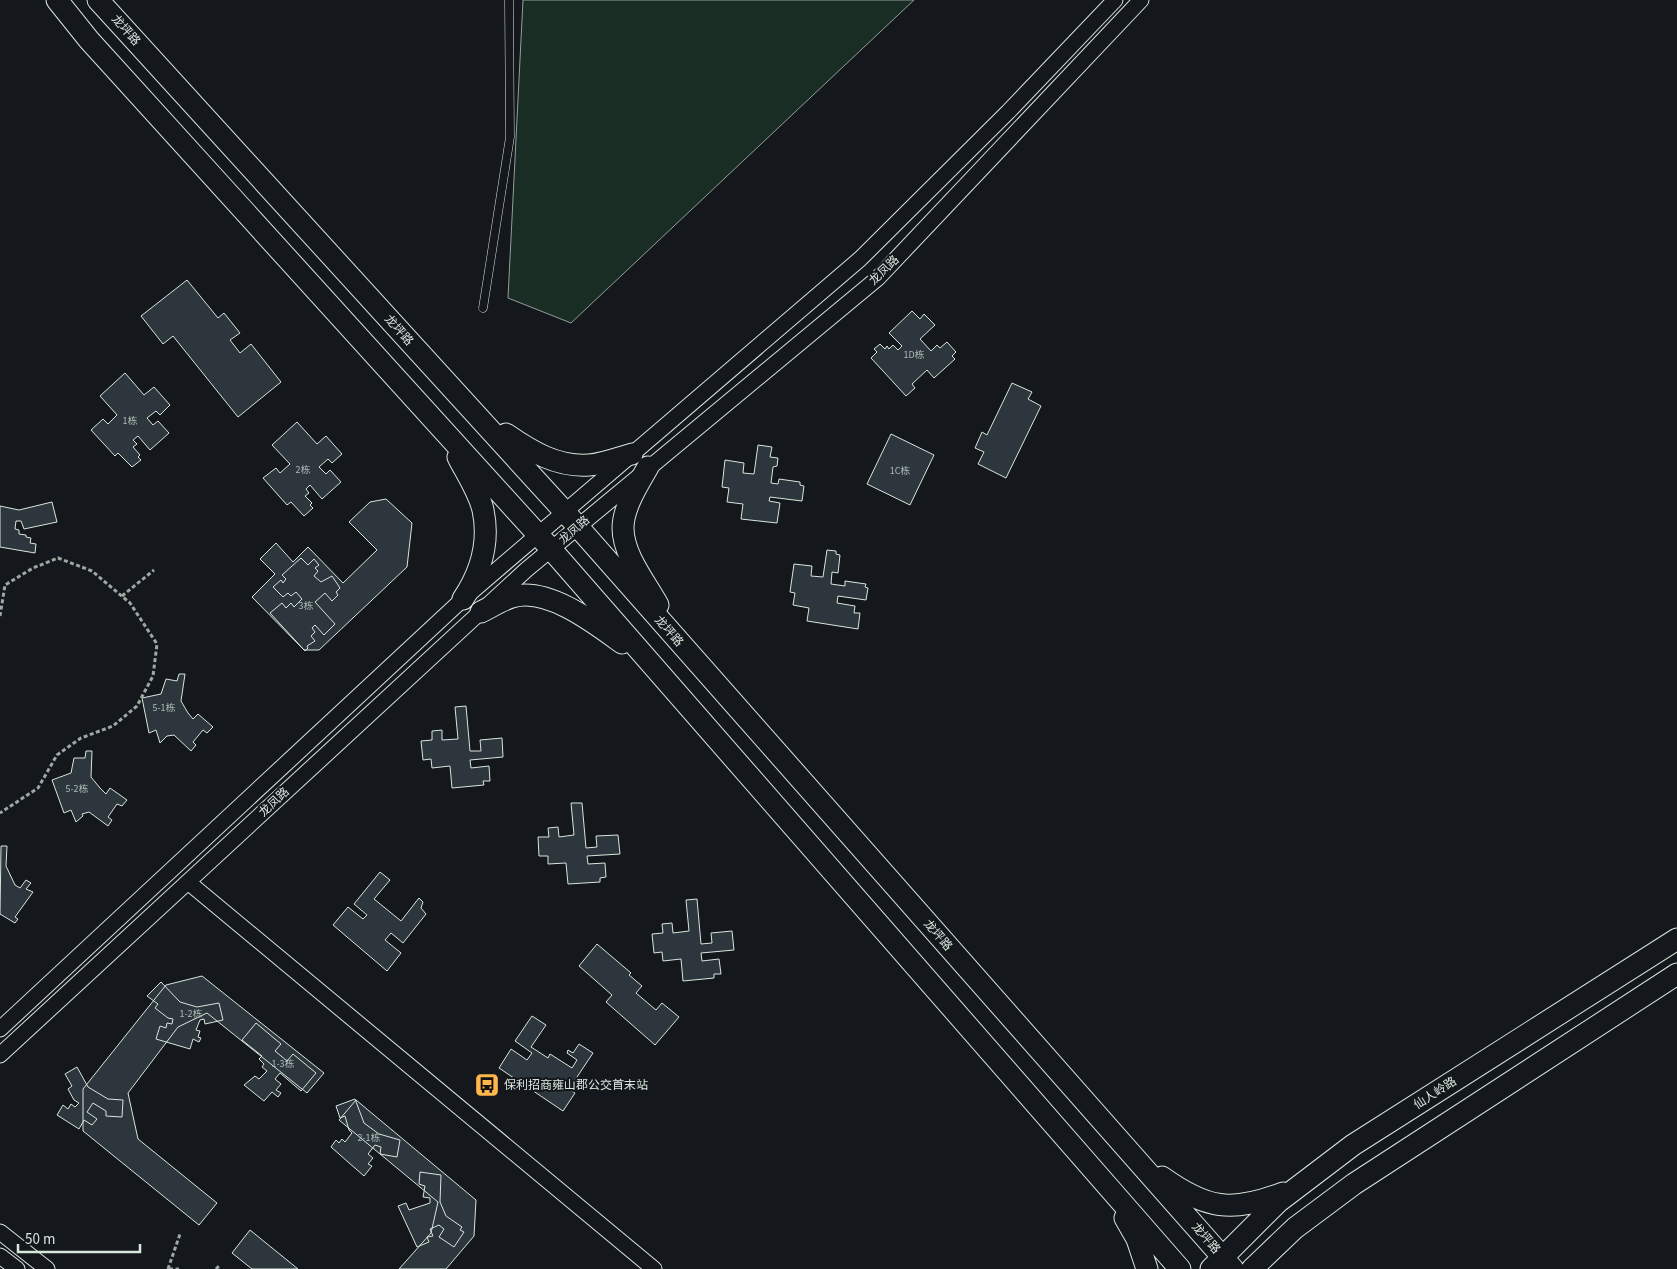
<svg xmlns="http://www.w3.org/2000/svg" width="1677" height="1269" font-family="'Source Sans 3','Noto Sans SC',sans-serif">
  <rect width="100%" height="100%" fill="#14181c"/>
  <!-- green -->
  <path fill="#1a2d24" stroke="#939e99" d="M523,0H914L571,323L508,298Z"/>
  <!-- building -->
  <path fill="#2c363c" stroke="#d8e6dc" d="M187,280L218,318L224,313L240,333L230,340L240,353L251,344L281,382L238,417L173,336L163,344L141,316Z
    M912,311L920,319L924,314L935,325L920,339L931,351L937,345L940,348L947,342L956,352L952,356L955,359L934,378L927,370L912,384L915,388L906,396L871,358L877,352L874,349L880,344L885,349L887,346L889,349L893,345L898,350L902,346L889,333Z
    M125,373L144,395L154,387L170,405L160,415L156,411L147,418L153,425L158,421L169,433L150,450L138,436L133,440L137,444L133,447L140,455L138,457L141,460L132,467L118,453L115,456L91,430L103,419L108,424L117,415L100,396Z
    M1012,383L1032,392L1028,399L1041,406L1006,478L978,464L984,452L975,448L982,432L987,435Z
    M297,422L317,444L326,436L342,454L332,463L328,459L319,467L326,474L330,470L341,482L322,499L310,485L306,489L309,493L305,496L312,503L310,505L313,508L304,516L291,502L287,505L263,478L276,468L280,473L290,464L272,445Z
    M891,434L934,455L910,505L867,484Z
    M758,445L772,447L770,457L778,458L777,466L773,467L771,483L778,484L779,479L800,482V485L804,486L802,501L770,497L769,501L780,503L777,523L741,519L743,504L727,502L729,488L722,487L725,460L744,463L743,473L754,474Z
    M386,499L412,523L407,567L319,650H304L252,597L275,574L260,559L276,543L293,562L308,547L343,583L377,550L349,522L370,502Z
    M52,502L57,522L24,529L21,521H16L15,529L19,530V534L26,535V537L31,538L30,543L36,544L35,553L0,547V506L19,510Z
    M827,550L836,551V554L840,555L838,573L832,572L831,584L845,586V581L866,584L865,587L868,588L866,600L838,596L837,603L855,606L854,613H860L858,629L807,621L809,608L793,605L795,593L790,592L794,564L812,566L811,576L823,577Z
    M301,558L308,565L314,559L319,565L315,568L318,571L314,576L321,582L332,576L340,588L336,592L338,595L332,601L325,593L315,602L335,624L324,635L315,625L312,628L315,632L311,636L315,641L307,646L308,648L305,651L270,613L282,603L286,608L291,603L294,607L302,599L296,592L291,596L288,593L283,597L273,587L281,580L283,583L286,579L282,575Z
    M179,674H185L181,701L188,713L193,719L198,714L213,727L207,733L203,730L193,742L196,745L191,751L174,735L167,736L160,743L156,730L149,733L142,698L161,694L166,679L177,681Z
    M466,706L470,751H481L480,740L502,738L503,757L470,760L471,768L489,766L490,781H483L484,785L452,788L450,766L432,768L431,759L423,760L421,741L432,740V731L442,730V740L458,739L455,707Z
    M86,751H92L91,777L100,788L106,794L110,788L127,800L122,806L117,804L108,817L112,820L108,826L89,812L82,814L83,816L76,822L71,810L64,813L52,780L71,773L74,758H85Z
    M571,803H582L586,848L597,847L596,836L618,835L620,854L587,856L588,864L605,863L606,877L600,878V882L568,884L566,863L548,864V856H539L538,837H549L548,828L558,827L559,837L574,835Z
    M1,846H7L6,866L15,885L20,888L26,880L31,883L26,889L33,892L15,917L18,919L15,923L0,914Z
    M380,872L390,880L374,899L401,921L419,898L423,902L421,908L426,914L403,943L391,933L385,940L401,953L387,971L333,925L348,907L363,919L367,915L354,904Z
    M697,899L701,944L712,943L711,933L732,931L734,950L701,953L702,961L719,959L721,974H714V978L683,981L681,959L663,961L662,952L654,953L652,934L663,933L662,924L672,923L673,933L689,931L686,900Z
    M597,944L631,973L629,975L642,986L636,993L656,1010L662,1003L679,1017L655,1045L606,1002L612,995L579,966Z
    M202,976L324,1073L307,1093L207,1013L178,1027L128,1093L138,1139L217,1203L199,1225L83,1131V1089L166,985Z
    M161,982L180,1002L197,1007L219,1003L223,1020L205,1024L204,1019L200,1020L196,1030L200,1031L198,1037L201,1038L199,1042L193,1039L190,1049L156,1039L160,1026L166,1028L167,1023L172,1024L173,1019L168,1018L155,1008L158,1004L147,996Z
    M532,1016L546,1025L531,1047L548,1058L550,1054L572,1068L577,1060L567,1053L568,1050L573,1053L579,1044L593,1053L569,1089L575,1093L563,1111L499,1068L511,1049L527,1060L532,1053L515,1041Z
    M256,1023L281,1044L275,1051L287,1061L293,1054L316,1073L301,1091L280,1073L275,1079L281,1084L276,1090L281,1093L278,1097L272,1092L264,1101L244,1085L255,1076L259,1079L267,1071L262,1067L264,1064L259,1059L262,1056L242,1040Z
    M77,1067L88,1087L108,1099L123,1100L122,1117L106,1116V1111L93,1103L87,1112L97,1119L92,1125L84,1120L79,1129L57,1115L63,1105L68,1109L71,1104L75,1107L79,1103L74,1100L68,1089L72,1086L65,1074Z
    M355,1099L364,1123L379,1134L400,1140L397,1157L380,1154L381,1147L375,1145L368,1154L373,1158L368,1164L372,1166L364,1176L331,1147L336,1140L339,1143L342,1139L345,1142L352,1133L349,1130L345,1116L340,1118L336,1106Z
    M356,1100L476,1200L474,1236L446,1269H399L431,1233L438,1202L339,1120Z
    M420,1172L441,1175L440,1202L446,1216L462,1227L460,1230L464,1232L454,1247L439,1237L444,1229L439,1225L430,1229L433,1236L427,1237L429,1242L417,1247L398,1206L406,1203L409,1210L430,1203V1198L423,1197L425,1186L419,1184Z
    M250,1230L298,1269H252L232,1253Z"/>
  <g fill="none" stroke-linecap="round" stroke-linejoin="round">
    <defs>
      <path id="lane" d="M483,308L510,137L509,0"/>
      <path id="street" d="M188,882L654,1269
        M0,1029L463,599L860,259L1008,112L1115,0
        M0,1055L526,570L878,278L1141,0
        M0,1232L47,1269
        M0,1256L17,1269"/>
      <path id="secondary" d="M57,0L89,40L551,549L1180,1269
        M98,0L564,511L1233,1269
        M506,434C532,452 557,467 589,465C603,464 618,458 632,454
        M458,457C466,473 479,492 483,510C490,543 481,572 463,599
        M648,467C638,484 623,508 623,528C623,555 646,583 658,605
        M481,612C491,607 502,600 512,597C547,586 596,624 622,643
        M1162,1177C1207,1209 1231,1213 1283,1193
        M1125,1218L1137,1239L1147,1269
        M1211,1269L1278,1202L1353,1145L1677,939
        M1252,1269L1295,1228L1354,1184L1677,974"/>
    </defs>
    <!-- lane casing -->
    <use href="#lane" stroke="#d8e6dc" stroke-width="9"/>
    <!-- street casing -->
    <use href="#street" stroke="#d8e6dc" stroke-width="17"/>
    <!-- secondary casing -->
    <use href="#secondary" stroke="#d8e6dc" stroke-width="23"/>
    <!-- path -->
    <path stroke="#9da8a2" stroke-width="3" stroke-dasharray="4 2.5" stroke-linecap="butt" d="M122,596L154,570
      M0,616L5,585L33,568L58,558L92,571L130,603L157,644L153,676L137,706L113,726L81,738L57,755L38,788L0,813
      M168,1269L180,1234
      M169,1269H179
      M216,1269L219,1266"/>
    <!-- lane -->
    <use href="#lane" stroke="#14181c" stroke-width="8"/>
    <!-- street -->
    <use href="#street" stroke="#14181c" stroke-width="15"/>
    <!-- secondary -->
    <use href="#secondary" stroke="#14181c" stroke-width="21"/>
  </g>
  <!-- icons -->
  <defs>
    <symbol id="bus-square" viewBox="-11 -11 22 22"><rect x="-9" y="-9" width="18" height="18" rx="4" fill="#ffb74d" stroke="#14181c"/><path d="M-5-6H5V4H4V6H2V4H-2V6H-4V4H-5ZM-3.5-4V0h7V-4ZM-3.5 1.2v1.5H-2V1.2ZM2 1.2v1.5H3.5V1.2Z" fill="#111"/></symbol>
  </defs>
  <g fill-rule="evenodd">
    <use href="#bus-square" x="473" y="1071" width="28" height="28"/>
  </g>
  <g text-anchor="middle" stroke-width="4" stroke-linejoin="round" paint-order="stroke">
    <!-- number labels -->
    <g font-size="10" fill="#adbab4">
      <text x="914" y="358">1D栋</text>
      <text x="130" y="424">1栋</text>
      <text x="303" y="473">2栋</text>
      <text x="900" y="474">1C栋</text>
      <text x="306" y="609">3栋</text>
      <text x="164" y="711">5-1栋</text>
      <text x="77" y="792">5-2栋</text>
      <text x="191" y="1017">1-2栋</text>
      <text x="283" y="1067">1-3栋</text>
      <text x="369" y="1141">2-1栋</text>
    </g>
    <!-- street labels -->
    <g font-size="12" fill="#d8e6dc" stroke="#14181c">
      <text transform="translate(126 30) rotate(48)" y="4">龙坪路</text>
      <text transform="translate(884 270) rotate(-44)" y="4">龙凤路</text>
      <text transform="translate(399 330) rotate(48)" y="4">龙坪路</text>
      <text transform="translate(574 530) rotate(-41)" y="4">龙凤路</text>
      <text transform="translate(669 631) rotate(48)" y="4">龙坪路</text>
      <text transform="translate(274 802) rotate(-43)" y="4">龙凤路</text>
      <text transform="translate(938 935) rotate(49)" y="4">龙坪路</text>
      <text transform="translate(1435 1093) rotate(-33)" y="4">仙人岭路</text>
      <text transform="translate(1206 1238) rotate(49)" y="4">龙坪路</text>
    </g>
    <!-- poi labels -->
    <g font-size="12" fill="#d8e6dc" stroke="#14181c" text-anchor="start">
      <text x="504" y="1089">保利招商雍山郡公交首末站</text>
    </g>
  </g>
  <!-- scale -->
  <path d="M18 1244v8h122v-8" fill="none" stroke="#d8e6dc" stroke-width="2.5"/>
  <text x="25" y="1244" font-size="15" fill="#d8e6dc" stroke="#14181c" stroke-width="4" paint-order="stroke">50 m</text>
</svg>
